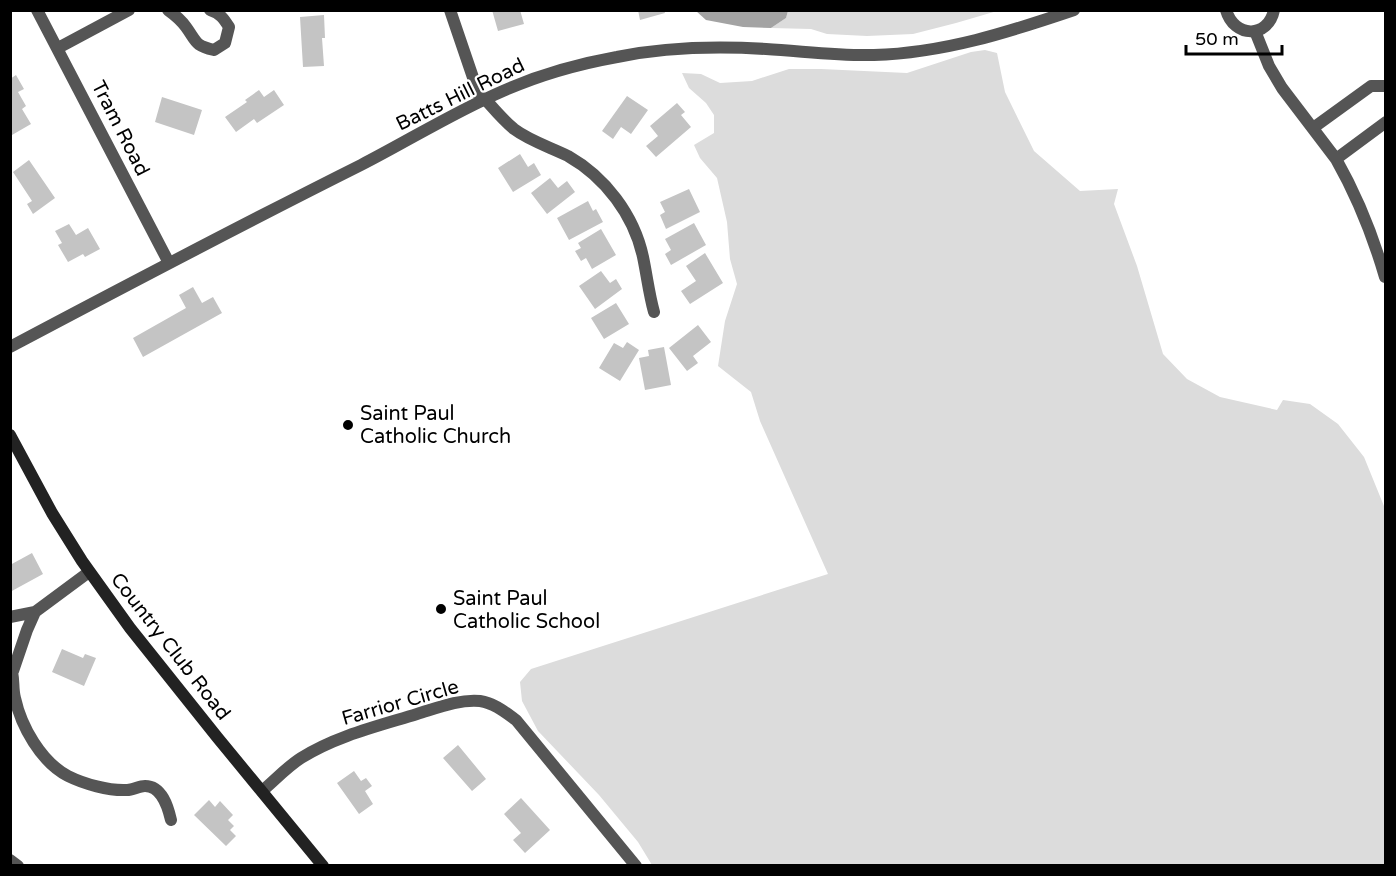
<svg xmlns="http://www.w3.org/2000/svg" width="1396" height="876" font-family="'Varela Round',sans-serif">
  <rect width="100%" height="100%" fill="#fff"/>
  <!-- green -->
  <path fill="#dcdcdc" d="M788,11H997L956,23L913,34L867,36L827,34L811,29L771,28L786,18Z
    M985,50L997,53L1005,92L1034,151L1080,191L1118,189L1114,204L1137,266L1163,354L1187,379L1220,397L1277,410L1283,400L1310,404L1338,424L1364,457L1386,511L1385,865H652L638,842L599,795L538,731L522,701L520,682L531,669L828,574L760,421L751,392L718,366L725,321L737,284L730,259L727,222L717,178L700,158L694,145L714,133V115L706,103L689,88L682,73L701,74L720,83L752,81L789,69H821L907,73L971,52Z"/>
  <!-- water -->
  <path fill="#a3a3a3" d="M696,11H788L786,18L771,28L743,27L706,20Z"/>
  <!-- building -->
  <path fill="#c4c4c4" d="M492,10H520L524,24L498,31Z
    M638,10H664L665,13L640,20Z
    M324,15L325,38H322L324,66L303,67L300,17Z
    M16,75L24,89L18,92L26,106L22,109L31,124L12,135L10,133V79Z
    M259,90L264,97L274,90L284,105L257,123L254,119L236,132L225,117L247,102L245,100Z
    M627,96L648,110L631,134L621,127L613,139L602,131Z
    M162,97L202,110L194,135L155,122Z
    M677,103L685,112L681,115L691,127L656,157L646,146L658,136L650,126Z
    M520,154L528,167L534,163L541,175L513,192L498,168Z
    M29,160L55,198L33,214L27,204L32,201L13,172Z
    M550,178L558,188L567,181L575,192L547,214L531,193Z
    M689,189L700,212L666,229L660,215L665,212L660,202Z
    M588,201L593,211L596,209L603,222L569,240L557,218Z
    M694,223L706,245L671,265L665,254L671,250L665,239Z
    M69,224L76,235L88,228L100,249L85,257L83,254L68,262L58,245L62,243L55,231Z
    M601,229L616,255L592,269L586,258L581,261L575,251L581,248L578,243Z
    M705,253L723,283L690,304L681,291L696,281L686,266Z
    M601,271L610,283L616,279L622,289L595,309L579,286Z
    M193,287L202,303L213,297L222,313L143,357L133,338L186,308L179,295Z
    M616,303L629,324L604,339L591,318Z
    M698,325L711,342L693,356L698,363L687,371L669,348Z
    M627,342L639,350L620,381L599,368L614,343L623,348Z
    M664,347L671,385L645,390L639,358L649,356L648,350Z
    M32,553L43,574L10,592V565Z
    M62,649L83,658L85,654L96,658L84,686L52,672Z
    M458,745L486,779L472,791L443,758Z
    M354,771L361,781L366,778L372,786L365,791L373,804L359,814L337,783Z
    M521,798L550,830L525,853L513,840L521,833L504,814Z
    M209,800L215,807L220,801L233,815L228,820L234,826L230,830L236,836L226,846L194,815Z"/>
  <g fill="none" stroke-linecap="round" stroke-linejoin="round">
    <!-- street -->
    <path stroke="#555" stroke-width="12" d="M37,10L169,263
      M168,10C175,15 181,20 186,27C197,42 194,45 214,50L225,43L229,27C224,19 220,13 210,10
      M450,10L481,101
      M1226,10C1234,38 1268,39 1274,10
      M1255,31L1269,66L1282,88L1336,159C1357,196 1373,236 1385,277
      M58,48L129,10
      M485,99C494,109 503,120 514,129C530,141 550,147 568,156C605,177 634,215 643,257C647,276 649,294 654,312
      M1313,128L1371,86H1386
      M1336,159L1386,122
      M10,347C127,285 243,224 361,165C408,141 454,112 503,91C539,75 578,64 617,57C666,47 716,46 766,49C802,51 838,56 874,55C944,53 1009,32 1074,10
      M10,617L35,612
      M10,666C15,676 12,687 15,698C21,726 41,762 68,776C84,784 109,791 127,790C133,790 139,786 145,786C162,786 168,807 171,820
      M13,671L27,630L35,612L89,572
      M262,791C275,780 287,767 301,758C336,736 378,726 417,714C437,708 459,699 480,701C494,703 505,712 516,720L636,866
      M10,860L18,866"/>
    <!-- secondary -->
    <path stroke="#222" stroke-width="12" d="M10,435L52,513L82,561L130,628L217,737L323,866"/>
  </g>
  <!-- markers -->
  <g fill="#000" stroke="#fff" stroke-width="2">
    <circle cx="348" cy="425" r="6"/>
    <circle cx="441" cy="609" r="6"/>
  </g>
  <g text-anchor="middle" stroke-width="4.5" stroke-linejoin="round" paint-order="stroke">
    <!-- street labels -->
    <g font-size="20" fill="#000" stroke="#fff">
      <text transform="translate(460 94) rotate(-26)" y="7">Batts Hill Road</text>
      <text transform="translate(121 128) rotate(63)" y="7">Tram Road</text>
      <text transform="translate(171 646) rotate(52)" y="7">Country Club Road</text>
      <text transform="translate(400 702) rotate(-16)" y="7">Farrior Circle</text>
    </g>
    <!-- poi labels -->
    <g font-size="20" fill="#000" stroke="#fff" text-anchor="start">
      <text x="360" y="420">Saint Paul<tspan x="360" dy="23">Catholic Church</tspan></text>
      <text x="453" y="605">Saint Paul<tspan x="453" dy="23">Catholic School</tspan></text>
    </g>
  </g>
  <!-- border -->
  <rect width="1396" height="876" fill="none" stroke="#000000" stroke-width="24"/>
  <!-- scale -->
  <path d="M1186 45v9h96v-9" fill="none" stroke="#000000" stroke-width="3"/>
  <text x="1195" y="45" font-size="18" fill="#000000" stroke="#ffffff" stroke-width="4.5" paint-order="stroke">50 m</text>
</svg>
